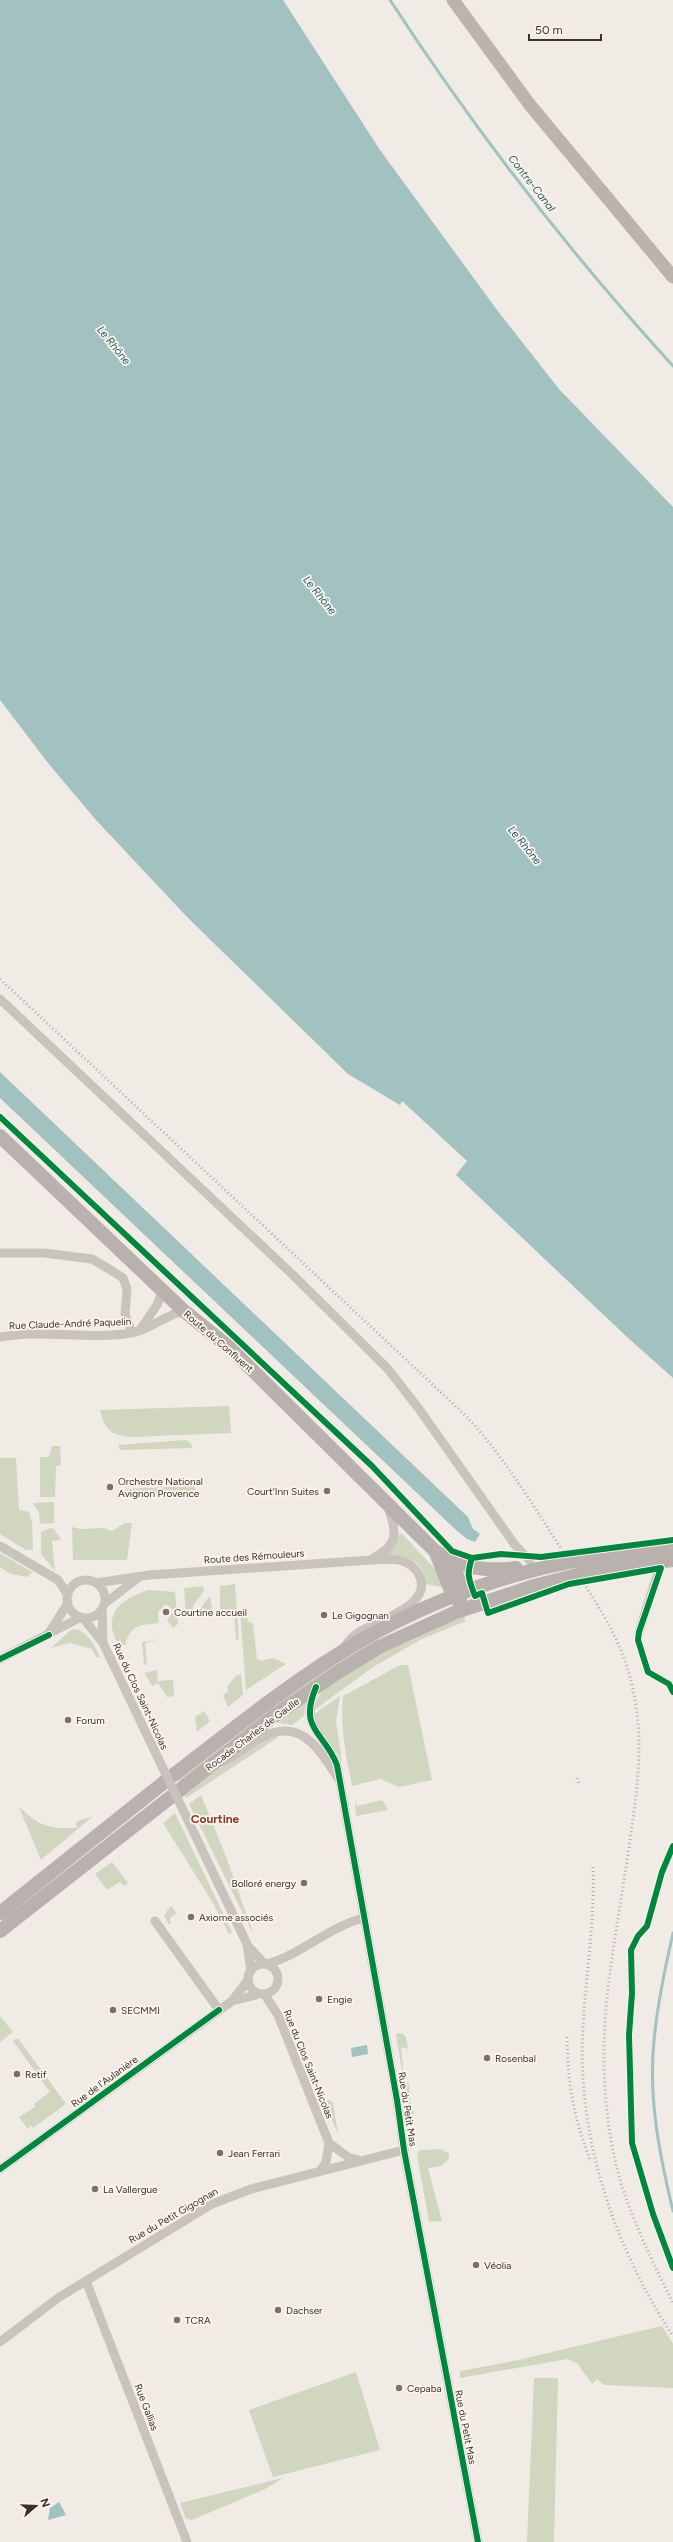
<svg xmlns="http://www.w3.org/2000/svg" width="673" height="2542" font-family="Figtree,sans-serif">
  <rect width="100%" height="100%" fill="#f0ebe5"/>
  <!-- green -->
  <path fill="#d1d6bf" d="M229,1406L231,1433L130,1437C109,1434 105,1430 100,1410Z
    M186,1440L191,1444L192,1448L120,1450L118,1445Z
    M52,1446H60L61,1465L56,1466L55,1497H40V1457H49Z
    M0,1458H16L19,1510L29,1512L32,1522L33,1550H26L0,1534Z
    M194,1481L196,1493L190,1495L126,1498V1489L193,1486Z
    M54,1502V1523L40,1524L39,1513L33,1503Z
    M125,1523H132L127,1560H73L72,1527L80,1529L104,1528L112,1531Z
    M50,1528L54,1529L61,1540L52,1541L55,1571L41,1554V1532Z
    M402,1534L436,1570L443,1584L441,1587L426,1584C423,1560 409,1556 387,1557V1554L398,1535Z
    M0,1553L32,1572L28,1577L11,1574L0,1567Z
    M235,1584L239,1639L236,1640L234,1611L220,1613V1586Z
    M203,1586L204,1591L193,1606V1615L186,1617L184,1588Z
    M148,1590L175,1592L178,1624L173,1628L167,1620L174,1611L166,1604L158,1612L159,1623C139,1626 132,1623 125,1645L118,1644C101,1615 121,1599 148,1590Z
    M210,1596L213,1613L201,1614V1607Z
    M246,1609L248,1622L253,1623L257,1659L262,1661C272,1656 277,1659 286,1664L246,1690L240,1611Z
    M463,1615L466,1621L422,1639L373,1667L313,1711L312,1708L323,1689L366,1662L401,1643Z
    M72,1629C87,1629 94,1644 100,1657L97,1658L92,1649L70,1643L51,1648Z
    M159,1639L145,1643L147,1665L144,1664L142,1642Z
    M369,1641L371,1646L181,1785L177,1778L280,1699Z
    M400,1665H408L432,1780L399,1787L380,1779L352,1786C346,1755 340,1728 343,1696Z
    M157,1670L158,1681L173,1680L174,1696L167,1697L158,1683L152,1686L144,1673Z
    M241,1674L243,1695L228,1707L223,1695L228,1692L227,1687L236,1676Z
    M340,1696L336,1721L342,1762C334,1744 318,1733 314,1714Z
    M306,1701L304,1716L292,1725L278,1723Z
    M204,1711L210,1721L197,1732L195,1717Z
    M276,1736L277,1738L186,1798L184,1795C213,1774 243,1747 276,1736Z
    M201,1795L227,1859L254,1936L189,1804Z
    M355,1800L357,1806L382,1800L388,1810L356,1816Z
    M19,1807C40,1826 48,1829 77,1828L76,1822L93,1816L41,1860Z
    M175,1813L232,1932L229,1934L213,1903L163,1823Z
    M112,1862L128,1883L124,1886L120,1882L107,1890L95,1874Z
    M171,1906L177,1913L170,1918L171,1923L169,1925L164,1915Z
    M0,2016L13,2032L0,2042Z
    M399,2033L403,2034L406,2037L408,2049L401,2047L404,2081L409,2083L411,2110L415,2113L410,2117L396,2035Z
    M18,2038L66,2104L33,2128L29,2124L30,2127L28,2129L19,2117L35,2107L34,2104L50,2092L13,2041Z
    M329,2100L333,2103L338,2134L324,2101Z
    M442,2149L449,2154V2159L441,2166L428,2168L442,2221L429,2222L417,2154L420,2150Z
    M662,2326L673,2344V2388L604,2385L597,2379L592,2384L577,2363L567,2359L460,2378V2371L514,2361Z
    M356,2372L380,2450L273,2477L249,2410Z
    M534,2378H558L554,2542H527Z
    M283,2478L265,2489L192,2520L186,2519L180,2503Z"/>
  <!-- water -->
  <path fill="#a1c2c1" d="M0,0H283L380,150L497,310L559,389L673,507V1378L627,1337L456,1175L467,1161L402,1101L400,1105L348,1074L188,918L96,820L48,763L0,700Z
    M0,1072L468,1517L473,1529L480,1534L475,1542L467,1539L455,1529L0,1098Z
    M367,2045L368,2054L352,2057L351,2048Z
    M59,2502L66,2515L48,2520L50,2508Z"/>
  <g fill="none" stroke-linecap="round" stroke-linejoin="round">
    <!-- stream -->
    <path stroke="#a1c2c1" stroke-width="3" d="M390,0C474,129 569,252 673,366
      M673,1933C665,1968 657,2005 654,2041C648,2098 660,2157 673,2211"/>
    <!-- minor -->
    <path stroke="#c9c3be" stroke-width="9" d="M0,999L292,1274L388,1369L419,1409L515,1545L530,1561
      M0,1253H44L92,1259L109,1269L123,1278L127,1289L125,1314L132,1333
      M140,1330L157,1305L163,1290
      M0,1337C44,1329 88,1340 131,1333C151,1330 164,1315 184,1311
      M0,1546L58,1580L68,1595
      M372,1559C398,1545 398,1534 388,1507
      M67 1599a19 19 0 1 1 38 0a19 19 0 1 1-38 0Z
      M96,1583L149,1575L371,1560C387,1559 408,1556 418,1573C437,1606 375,1620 356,1634C351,1637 348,1643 344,1647
      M104,1604L138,1578
      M102,1609L103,1643
      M83,1618L103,1643L158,1758
      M639,1632L662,1560
      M49,1633L68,1603
      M0,1659L81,1617
      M315,1688C299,1728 325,1733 337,1765L397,2100L404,2150L478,2542
      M222,1762C238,1755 250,1743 265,1736C302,1718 320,1751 338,1778
      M185,1814L247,1944L251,1971
      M155,1921L219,2010
      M247,1945L265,1964
      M248 1979a15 15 0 1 1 30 0a15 15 0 1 1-30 0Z
      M267,1964C302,1954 327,1928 363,1918
      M265,1995L278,2015L329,2143L348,2157L359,2160
      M232,2001L248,1980
      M0,2169L232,2001L259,1994
      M321,2170L326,2162L329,2143
      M86,2281L187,2542
      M0,2342L58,2298L212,2204L251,2189L404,2150"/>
    <!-- secondary -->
    <path stroke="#bab3ae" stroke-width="13" d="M453,0L530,105L673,277"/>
    <!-- primary -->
    <path stroke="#b8b1ad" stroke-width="14" d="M0,1136L184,1311L230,1348L435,1551C461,1568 485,1572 516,1568
      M436,1553L453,1596L460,1601
      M449,1560L460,1582L462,1592L458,1600
      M0,1913C57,1867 115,1822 172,1776C227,1734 281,1690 340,1653C440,1591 555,1554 673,1550
      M0,1931L274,1716L335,1674L379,1647L456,1612L534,1586L601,1569L673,1560"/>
    <!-- rail -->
    <path stroke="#b1aca8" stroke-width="3" stroke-dasharray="1 3" stroke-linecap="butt" d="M0,979L464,1414C503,1455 531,1502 562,1550C589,1592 621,1635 632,1685C643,1731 639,1773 633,1819C626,1872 616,1926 609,1980C600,2050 602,2131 626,2198C639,2234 656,2269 673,2303
      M577,1778L579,1785
      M593,1867C595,1920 586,1973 583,2027C576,2134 614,2247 673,2336
      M567,2037C568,2086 573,2116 591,2162"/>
    <!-- minor-bridge -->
    <path stroke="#c9c3be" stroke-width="9" d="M158,1758L185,1814"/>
    <defs>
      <path id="cycleway" d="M0,1117L372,1466L452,1551L472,1558L501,1554L541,1557L673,1540
        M472,1558C466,1575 469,1580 475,1596L482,1593L488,1613L569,1584L661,1568L639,1632L638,1640L648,1672L669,1684L673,1692
        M0,1659L49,1635
        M316,1687C298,1730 324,1731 337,1765L397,2100L404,2150L478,2542
        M673,1846L662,1872L647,1926L638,1936L631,1950L632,1993L629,2035L632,2143L653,2214L673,2268
        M0,2169L219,2010"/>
    </defs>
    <!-- cycleway casing -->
    <use href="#cycleway" stroke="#fbf5ee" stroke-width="8"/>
    <!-- cycleway -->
    <use href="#cycleway" stroke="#00873e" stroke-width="6"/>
  </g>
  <!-- markers -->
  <g fill="#7a716c" stroke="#fbf5ee" stroke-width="1.5">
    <circle cx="110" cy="1487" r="4"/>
    <circle cx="327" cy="1491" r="4"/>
    <circle cx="166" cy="1612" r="4"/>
    <circle cx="324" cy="1615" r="4"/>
    <circle cx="68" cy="1720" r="4"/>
    <circle cx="304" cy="1883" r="4"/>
    <circle cx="191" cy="1917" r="4"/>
    <circle cx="319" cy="1999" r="4"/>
    <circle cx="113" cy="2010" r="4"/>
    <circle cx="487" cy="2058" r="4"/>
    <circle cx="17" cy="2074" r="4"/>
    <circle cx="220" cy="2153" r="4"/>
    <circle cx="95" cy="2189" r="4"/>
    <circle cx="476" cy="2265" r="4"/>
    <circle cx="278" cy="2310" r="4"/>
    <circle cx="177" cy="2320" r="4"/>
    <circle cx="399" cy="2388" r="4"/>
  </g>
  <g text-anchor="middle" stroke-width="3.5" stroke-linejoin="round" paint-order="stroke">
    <!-- street labels -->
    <g font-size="10" fill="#3b302b" stroke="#fbf5ee">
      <text transform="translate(70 1323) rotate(-2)" y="4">Rue Claude-André Paquelin</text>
      <text transform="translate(219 1341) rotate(41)" y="4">Route du Confluent</text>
      <text transform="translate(254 1556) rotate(-4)" y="4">Route des Rémouleurs</text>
      <text transform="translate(141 1696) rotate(65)" y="4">Rue du Clos Saint-Nicolas</text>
      <text transform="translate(252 1734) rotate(-37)" y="4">Rocade Charles de Gaulle</text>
      <text transform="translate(309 2064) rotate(68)" y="4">Rue du Clos Saint-Nicolas</text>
      <text transform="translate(104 2081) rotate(-36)" y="4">Rue de l'Aulanière</text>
      <text transform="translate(408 2109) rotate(81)" y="4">Rue du Petit Mas</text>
      <text transform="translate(173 2215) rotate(-30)" y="4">Rue du Petit Gigognan</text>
      <text transform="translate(147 2407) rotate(69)" y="4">Rue Gallias</text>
      <text transform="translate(466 2427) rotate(79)" y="4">Rue du Petit Mas</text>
    </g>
    <!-- poi labels -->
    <g font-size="10" fill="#3b302b" stroke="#fbf5ee" text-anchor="start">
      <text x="118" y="1485">Orchestre National<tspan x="118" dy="12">Avignon Provence</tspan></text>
      <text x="319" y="1495" text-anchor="end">Court'Inn Suites</text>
      <text x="174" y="1616">Courtine accueil</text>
      <text x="332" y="1619">Le Gigognan</text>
      <text x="76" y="1724">Forum</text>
      <text x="296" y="1887" text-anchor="end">Bolloré energy</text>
      <text x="199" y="1921">Axiome associés</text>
      <text x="327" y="2003">Engie</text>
      <text x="121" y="2014">SECMMI</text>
      <text x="495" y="2062">Rosenbal</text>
      <text x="25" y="2078">Retif</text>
      <text x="228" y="2157">Jean Ferrari</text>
      <text x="103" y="2193">La Vallergue</text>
      <text x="484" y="2269">Véolia</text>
      <text x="286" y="2314">Dachser</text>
      <text x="185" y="2324">TCRA</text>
      <text x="407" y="2392">Cepaba</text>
    </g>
    <!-- water labels -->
    <g font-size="11" font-style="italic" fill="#1f5a5e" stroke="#fbf5ee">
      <text transform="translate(532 183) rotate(52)" y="4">Contre-Canal</text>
      <text transform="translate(114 345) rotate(51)" y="4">Le Rhône</text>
      <text transform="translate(320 595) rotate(51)" y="4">Le Rhône</text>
      <text transform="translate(525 845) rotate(51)" y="4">Le Rhône</text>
    </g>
    <!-- quarter labels -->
    <g font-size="12" font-weight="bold" fill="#8c3b22" stroke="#fbf5ee">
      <text x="215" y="1823">Courtine</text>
    </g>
  </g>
  <!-- north arrow -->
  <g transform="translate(36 2506) rotate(71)" stroke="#fbf5ee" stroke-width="3" paint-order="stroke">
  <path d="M0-3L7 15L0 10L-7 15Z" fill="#3b302b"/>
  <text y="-6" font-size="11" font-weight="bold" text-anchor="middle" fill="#3b302b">N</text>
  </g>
  <!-- scale -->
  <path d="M529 34v6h72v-6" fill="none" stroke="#3b302b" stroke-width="2"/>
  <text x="535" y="34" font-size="12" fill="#3b302b" stroke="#fbf5ee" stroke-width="3" paint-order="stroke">50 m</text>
</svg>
